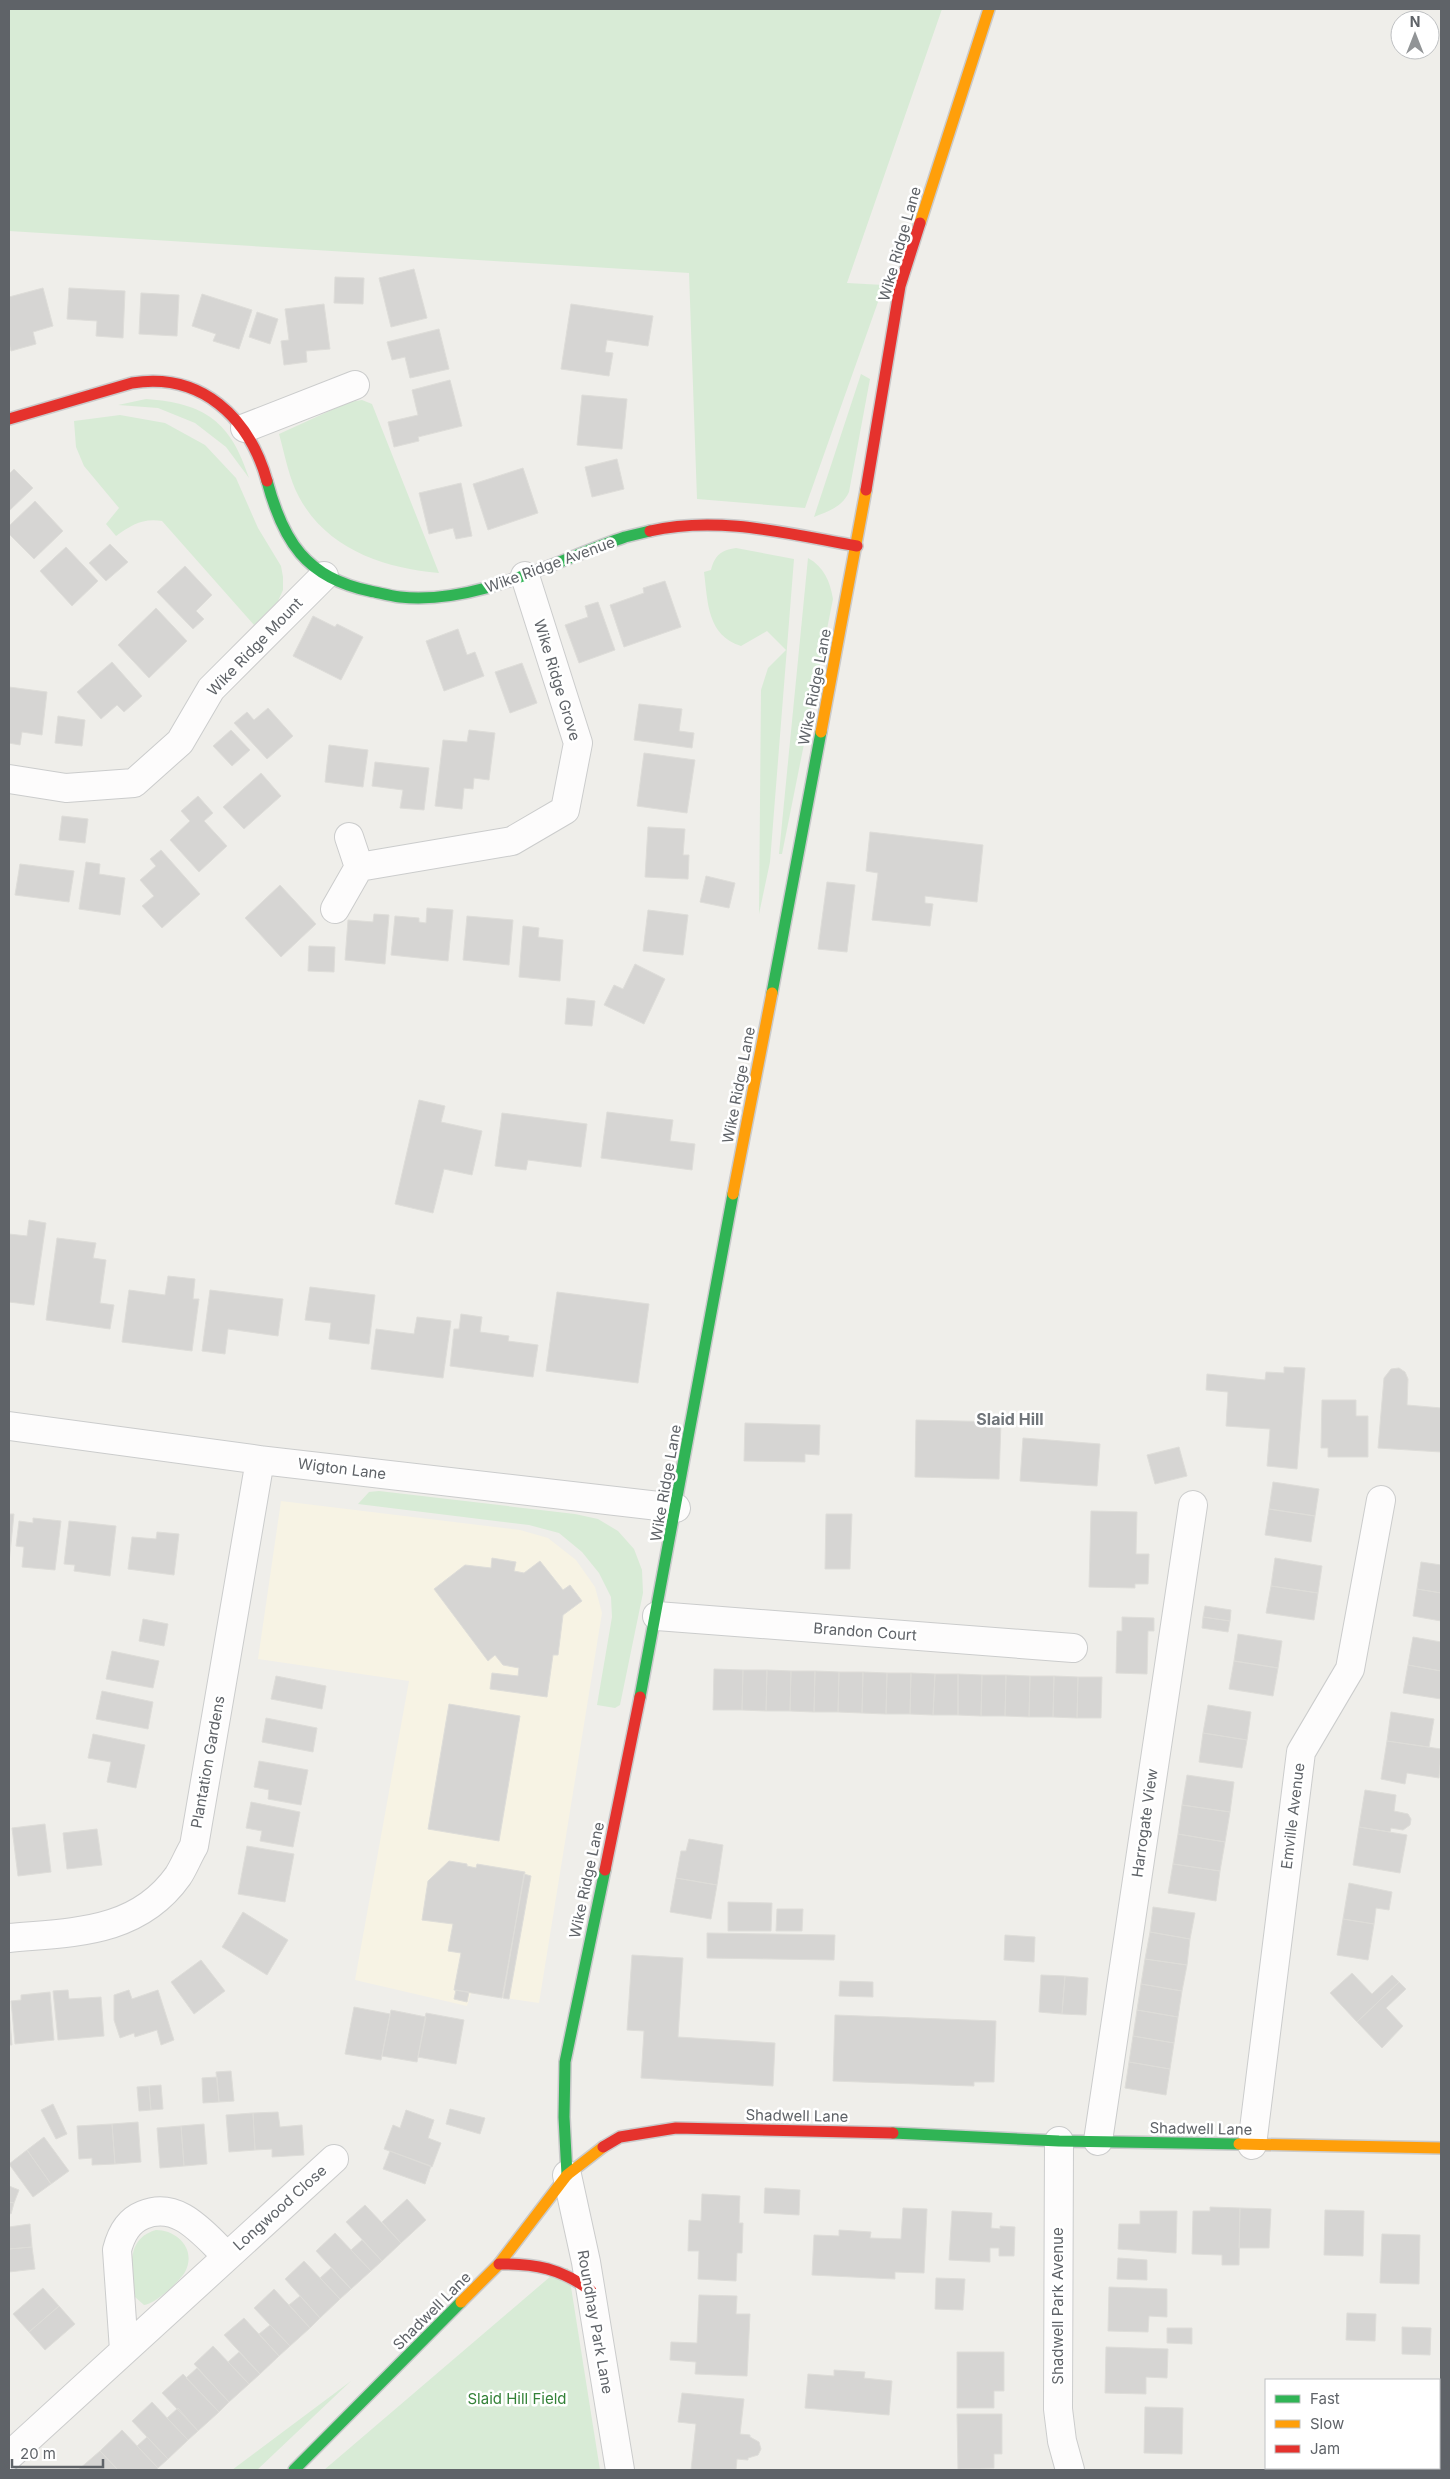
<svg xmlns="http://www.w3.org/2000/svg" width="1450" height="2479" font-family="Inter,sans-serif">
  <rect width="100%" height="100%" fill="#efeeea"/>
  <!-- commercial -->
  <path fill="#f7f3e4" d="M281,1501L520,1530L548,1538L576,1560L595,1587L602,1613L539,2003L471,1993L467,2006L355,1980L409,1681L258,1659Z"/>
  <!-- green -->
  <path fill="#d8ebd6" d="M9,9H942L847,283L884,285L805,508L697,499L689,273L9,231Z
    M861,374L870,379L849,492C842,507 829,511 814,517Z
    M146,399C205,403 231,422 249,478L226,447L195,423L158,408L118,405Z
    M362,400L372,404L439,573C383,568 327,549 299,497C289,479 285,455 279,434L349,402Z
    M120,415L165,423L205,445L236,478L258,528L281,566L283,577V590L278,601L254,625L162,521C142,518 132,525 116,536L106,524L119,508L84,466L76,447L74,421Z
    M736,548L794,559L770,862L759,914L761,690L768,668L786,650L767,631L741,646C707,635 708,603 704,572L711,570C715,555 721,550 736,548Z
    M808,558C824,567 830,581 833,599L782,854H779Z
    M379,1491L575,1514L598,1519L618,1531L634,1549L642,1570L643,1593L620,1705L615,1708L597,1705L612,1617L611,1597L599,1573L582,1552L559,1533L529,1525L358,1504L369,1492Z
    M156,2230C177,2230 197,2249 185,2272C180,2281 154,2305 144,2305L135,2297C132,2271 124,2239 156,2230Z
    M568,2268L600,2470H324L558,2270Z
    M351,2381L257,2470H232Z"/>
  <!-- building -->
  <path fill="#d6d5d3" stroke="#deddd9" d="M414,269L427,318L391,327L379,278Z
    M335,277L364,278L363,304L334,303Z
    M43,288L53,326L33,332L36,344L11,351L9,342V297Z
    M69,288L125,291L123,338L96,336L97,321L67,319Z
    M141,293L179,295L177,336L139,334Z
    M202,294L252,310L239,349L213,341L216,334L192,326Z
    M324,304L330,349L306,351L307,362L284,365L281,341L289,340L285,309Z
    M571,304L653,316L648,346L607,340L605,352L613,353L609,376L561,369Z
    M257,312L278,319L270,344L249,337Z
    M439,329L449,369L410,378L405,357L392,360L387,342Z
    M450,380L462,426L418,437L419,441L394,447L388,422L418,415L412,390Z
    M582,395L627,399L622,449L577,445Z
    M617,459L624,489L592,497L585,467Z
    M523,468L538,513L488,530L473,484Z
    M14,469L33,488L9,511V474Z
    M461,483L472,536L456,539L453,528L429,534L419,493Z
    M35,501L63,531L34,559L9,534V526Z
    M110,544L128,562L106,581L89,563Z
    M66,547L98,581L72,606L40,571Z
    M185,566L212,595L196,611L204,619L193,629L157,592Z
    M665,581L681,627L624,647L610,605L644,593L643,588Z
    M598,602L615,650L579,663L565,625L588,617L585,606Z
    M156,608L187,641L149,678L118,645Z
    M313,616L335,627L337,624L363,637L341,680L293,656Z
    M458,629L467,655L475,652L484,676L444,691L426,641Z
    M112,662L142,696L124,712L117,705L101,719L77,692Z
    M522,663L537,703L510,713L495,672Z
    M9,687L47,692L42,735L22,732L20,745L9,743Z
    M639,704L682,709L679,731L694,733L692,748L634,740Z
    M268,708L293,736L267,759L234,723L247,712L254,720Z
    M58,716L85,720L82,746L55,743Z
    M231,730L250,750L232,766L213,746Z
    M469,730L495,733L489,780L474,778L473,789L464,788L462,809L435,806L443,740L467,742Z
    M329,745L368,750L363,787L325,782Z
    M644,753L695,760L687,813L637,806Z
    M375,762L429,768L424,810L400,808L403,790L372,786Z
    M261,773L281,796L244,829L223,807Z
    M198,796L213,813L204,821L227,846L199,872L170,840L190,821L181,811Z
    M62,816L88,819L85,843L59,840Z
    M648,827L685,829L683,855H689L688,879L645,877Z
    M870,832L983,845L977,902L925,896V903L933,904L930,926L872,920L878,873L866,871Z
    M161,850L200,894L162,928L142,906L154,896L140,880L156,866L150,859Z
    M86,862L100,864L99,874L125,878L120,915L79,909Z
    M20,864L74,871L69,902L15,895Z
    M706,876L735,883L729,908L700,902Z
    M827,882L855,885L847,952L818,949Z
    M280,885L316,924L281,957L245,918Z
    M427,908L453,910L448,961L391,955L395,916L419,918V922L426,923Z
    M648,910L688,915L683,955L643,951Z
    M374,914L389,915L385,964L345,960L348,920L373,922Z
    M467,916L513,920L509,965L463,960Z
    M523,926L539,928L538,937L563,940L560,981L519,977Z
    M309,946L335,947L334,972L308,971Z
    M635,964L665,979L644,1024L604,1005L614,985L623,989Z
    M567,998L595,1001L592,1026L565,1024Z
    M419,1100L445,1106L441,1122L482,1131L472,1175L444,1169L433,1213L395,1204Z
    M607,1112L673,1120L670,1141L695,1144L692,1170L601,1158Z
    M502,1113L587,1124L581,1167L528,1160L526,1170L495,1166Z
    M29,1220L46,1223L34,1305L9,1302V1234L27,1236Z
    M57,1238L96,1243L93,1258L106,1260L100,1303L114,1305L110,1329L46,1320Z
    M168,1276L195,1279L193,1299H199L192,1351L122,1342L129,1290L165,1295Z
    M310,1287L375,1295L369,1344L329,1339L331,1323L305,1320Z
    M210,1290L283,1299L278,1336L228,1329L225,1354L202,1351Z
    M557,1292L649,1304L638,1383L546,1371Z
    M461,1314L482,1317L480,1332L509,1336L508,1341L538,1345L533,1377L450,1366L454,1329H459Z
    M417,1317L451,1321L443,1378L371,1369L376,1329L414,1334Z
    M1284,1367L1305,1368L1297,1469L1267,1466L1270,1429L1226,1426L1228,1392L1206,1390L1207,1374L1265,1380L1266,1372L1284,1373Z
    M1399,1368L1405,1372L1408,1379L1407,1405L1441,1408V1452L1378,1448L1384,1378L1391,1369Z
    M1322,1400H1356V1416H1368V1457H1328V1448H1321Z
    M916,1420L1001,1422L999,1479L915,1477Z
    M745,1423L820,1425L819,1455L805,1454V1462L744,1461Z
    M1023,1438L1100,1444L1097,1486L1020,1481Z
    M1179,1447L1187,1476L1155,1484L1147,1455Z
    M1273,1482L1319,1489L1315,1516L1269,1509Z
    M1269,1509L1315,1516L1311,1542L1265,1535Z
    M1091,1511L1137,1512L1136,1554H1149L1148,1584H1135V1588L1089,1587Z
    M9,1514H14L9,1563Z
    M826,1514H852L850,1569H825Z
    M33,1518L61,1521L55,1570L22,1567L24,1547L16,1546L19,1521L33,1523Z
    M69,1521L116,1526L110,1576L74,1571L75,1565L64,1564Z
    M157,1532L179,1534L174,1575L128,1569L132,1537L156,1539Z
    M492,1558L516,1562L514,1571L524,1573L540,1561L563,1590L570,1585L582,1601L563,1615L558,1655H553L547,1697L490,1689L492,1673L518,1676L519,1668L503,1665L495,1655L488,1661L434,1589L465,1565L491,1568Z
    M1275,1558L1322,1566L1318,1593L1271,1586Z
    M1421,1562L1441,1565V1593L1417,1589Z
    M1271,1586L1318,1593L1314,1620L1266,1613Z
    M1417,1589L1441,1593V1621L1413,1616Z
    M1205,1606L1231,1610L1230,1621L1203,1617Z
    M1122,1617L1154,1618V1631H1148L1147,1674L1116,1673L1117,1631H1122Z
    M1203,1617L1230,1621L1228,1632L1202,1628Z
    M143,1619L168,1624L164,1646L139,1641Z
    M1238,1634L1282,1641L1278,1668L1234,1661Z
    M1413,1637L1441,1642V1671L1408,1665Z
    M112,1651L159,1661L153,1688L106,1679Z
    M1234,1661L1278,1668L1273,1696L1229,1689Z
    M1408,1665L1441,1671V1699L1403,1693Z
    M714,1669L743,1670L742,1710H713Z
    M743,1670H767L766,1711L742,1710Z
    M767,1670L791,1671L790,1711H766Z
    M791,1671H815L814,1712L790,1711Z
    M815,1671L839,1672L838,1712H814Z
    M839,1672H863L862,1713L838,1712Z
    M863,1672L887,1673L886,1714L862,1713Z
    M887,1673H911L910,1714H886Z
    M911,1673L935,1674L933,1715L910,1714Z
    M935,1674H958V1715H933Z
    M958,1674L982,1675L981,1716L958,1715Z
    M982,1675H1006L1005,1716H981Z
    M1006,1675L1030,1676L1029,1717L1005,1716Z
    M276,1676L326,1686L322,1709L271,1699Z
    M1030,1676H1054L1053,1717H1029Z
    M1054,1676L1078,1677L1077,1718L1053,1717Z
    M1078,1677H1102L1101,1718H1077Z
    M102,1691L153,1702L148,1729L96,1719Z
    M449,1704L520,1716L499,1841L428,1829Z
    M1208,1705L1251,1712L1247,1740L1203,1733Z
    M1391,1712L1434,1719L1429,1747L1387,1741Z
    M266,1718L317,1728L313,1752L262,1742Z
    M1203,1733L1247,1740L1242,1768L1199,1762Z
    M93,1734L145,1745L136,1788L107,1782L111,1762L88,1758Z
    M1387,1741L1441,1749L1439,1778L1407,1773L1405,1784L1381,1779Z
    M259,1761L308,1770L301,1805L268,1799L269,1790L254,1787Z
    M1187,1775L1234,1782L1230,1812L1182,1805Z
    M1365,1790L1396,1795L1394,1811L1408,1814L1411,1819L1410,1825L1403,1830L1391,1828L1390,1832L1359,1827Z
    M251,1802L300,1812L293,1847L260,1841L262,1831L246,1828Z
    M1182,1805L1230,1812L1225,1842L1178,1834Z
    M45,1824L51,1872L18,1876L12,1828Z
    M1359,1827L1407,1835L1400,1873L1353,1865Z
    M97,1829L102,1865L67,1869L63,1833Z
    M1178,1834L1225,1842L1220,1871L1173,1864Z
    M689,1839L723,1845L717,1885L676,1878L681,1851H686Z
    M247,1846L294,1854L285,1902L238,1894Z
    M449,1861L467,1864V1866L476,1868L477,1864L525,1872L502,1998L454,1990L461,1953L448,1951L453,1924L422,1920L428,1881Z
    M1173,1864L1220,1871L1216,1901L1168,1893Z
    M524,1874L531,1876L509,1999L503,1998Z
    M676,1878L717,1885L711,1919L670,1912Z
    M1349,1883L1392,1892L1389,1910L1376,1908L1374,1924L1343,1919Z
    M728,1902L772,1903L771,1931H728Z
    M1153,1907L1195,1913L1190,1939L1150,1932Z
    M777,1909H803L802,1931H776Z
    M243,1912L288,1940L267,1975L222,1947Z
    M1343,1919L1374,1924L1368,1960L1337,1955Z
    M1150,1932L1190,1939L1187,1965L1145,1959Z
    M707,1933L835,1935L834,1960L707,1958Z
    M1005,1935L1035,1937L1034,1962L1004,1960Z
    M632,1955L683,1958L678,2037L775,2043L773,2086L641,2078L644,2031L627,2030Z
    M1145,1959L1187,1965L1182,1991L1141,1984Z
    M201,1960L225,1991L194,2014L171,1982Z
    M1352,1973L1372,1994L1392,1975L1399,1982L1357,2022L1330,1993Z
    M1041,1975L1065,1976L1062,2014L1039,2012Z
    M1065,1976L1088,1978L1086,2015L1062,2014Z
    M840,1981L873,1982V1997L839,1996Z
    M1399,1982L1406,1989L1386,2008L1403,2026L1382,2048L1357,2022Z
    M1141,1984L1182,1991L1178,2017L1137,2010Z
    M68,1990L69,1999L101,1997L104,2036L58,2040L53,1991Z
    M129,1990L132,1999L158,1990L174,2040L161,2045L157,2030L135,2037L134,2033L120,2038L114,2020V1995Z
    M456,1990L469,1992L467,2002L454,1999Z
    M50,1992L54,2040L15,2044L11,2001L21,2000V1995Z
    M9,2007L12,2045H9Z
    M354,2007L390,2014L381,2060L345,2054Z
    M391,2010L426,2017L417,2062L382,2056Z
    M1137,2010L1178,2017L1174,2043L1133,2036Z
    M426,2013L464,2020L456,2064L418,2057Z
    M835,2015L996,2021L994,2082H974V2086L833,2081Z
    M1133,2036L1174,2043L1170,2069L1129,2062Z
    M1129,2062L1170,2069L1166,2095L1125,2088Z
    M231,2071L234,2101L219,2102L216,2072Z
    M217,2077L219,2102L203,2103L202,2078Z
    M161,2085L163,2109L151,2110L149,2086Z
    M149,2086L151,2110L139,2111L137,2087Z
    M53,2104L67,2134L56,2139L41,2110Z
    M450,2109L485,2118L480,2134L446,2124Z
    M406,2110L434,2120L428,2138L441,2143L432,2167L384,2149L393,2125L400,2128Z
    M278,2112L280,2127L302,2125L304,2155L272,2157V2149L255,2150L253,2113Z
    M253,2113L255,2150L229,2152L226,2115Z
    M138,2122L141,2162L115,2164L112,2124Z
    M112,2124L115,2164L92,2165V2158L79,2159L77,2126Z
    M204,2124L207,2164L184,2166L181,2126Z
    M181,2126L184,2166L160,2168L157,2128Z
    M44,2137L69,2171L51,2184L27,2150Z
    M27,2150L51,2184L33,2197L9,2164Z
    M390,2151L431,2166L425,2184L383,2169Z
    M9,2186L19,2190L14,2203L9,2202Z
    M765,2188L800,2190L799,2215L764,2213Z
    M702,2194L740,2196L739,2223H743L742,2253H737L736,2281L698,2279L699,2251H688L689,2220L701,2221Z
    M407,2199L426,2220L401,2243L382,2222Z
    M9,2202L14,2203L11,2214L9,2213Z
    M365,2205L401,2243L382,2261L346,2222Z
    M1210,2207L1240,2208L1239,2265H1222V2255L1192,2254L1193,2211H1210Z
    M903,2208L927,2209L924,2273L895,2272V2279L812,2275L814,2235L839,2236V2230L871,2232L870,2238L901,2239Z
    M1240,2208L1271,2209L1269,2248H1239Z
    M1325,2210L1364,2211L1363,2256L1324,2255Z
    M952,2211L992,2213L991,2228L1000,2229V2226L1015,2227L1014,2256H999V2248H990V2262L949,2260Z
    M1140,2211H1177L1176,2253L1118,2249L1119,2224H1140Z
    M30,2224L32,2247L9,2249V2227Z
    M335,2233L371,2271L351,2289L316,2251Z
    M1382,2234L1420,2235L1419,2284L1380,2283Z
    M362,2240L382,2261L371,2271L351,2250Z
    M32,2247L35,2269L9,2272V2249Z
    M1118,2258L1147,2260V2280L1117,2279Z
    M304,2261L340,2299L320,2318L285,2279Z
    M331,2268L351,2289L340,2299L320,2278Z
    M936,2278L965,2279L963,2310L935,2309Z
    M1109,2287L1167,2289V2317L1149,2316L1148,2332L1108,2331Z
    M43,2288L59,2306L29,2332L13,2314Z
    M274,2289L310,2328L290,2346L254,2308Z
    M699,2295L737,2296L736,2314H750L747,2376L695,2374L696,2362L670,2360L671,2342L697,2343Z
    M300,2296L320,2318L310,2328L289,2305Z
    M59,2306L75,2324L45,2350L29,2332Z
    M1347,2313L1376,2314L1375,2341L1346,2340Z
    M244,2318L279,2356L260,2374L224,2335Z
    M270,2325L290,2346L279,2356L259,2334Z
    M1402,2327L1431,2328L1430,2355L1402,2354Z
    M1167,2328H1192V2344L1167,2343Z
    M213,2346L249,2384L229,2402L194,2364Z
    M1106,2347L1168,2349L1167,2378L1146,2377V2394L1105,2393Z
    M239,2352L260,2374L249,2384L228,2362Z
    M957,2352H1004V2391H994V2408H957Z
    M197,2368L229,2402L219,2412L186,2378Z
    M834,2370L865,2372L864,2378L892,2381L889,2415L805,2408L808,2374L834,2376Z
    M183,2374L219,2412L198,2431L162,2393Z
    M682,2393L744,2399L740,2434L750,2435V2437L759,2442L761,2449L758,2455L748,2458V2460L737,2459L736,2470H691L696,2424L678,2422Z
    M152,2402L188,2440L168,2459L132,2421Z
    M1145,2407L1183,2408L1182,2454L1144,2453Z
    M178,2408L198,2431L188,2440L167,2418Z
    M957,2414H1002V2454H994V2468L958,2469Z
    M122,2430L158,2468L156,2470H118L100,2451Z
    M147,2437L168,2459L158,2468L137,2446Z
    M100,2451L118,2470H78Z"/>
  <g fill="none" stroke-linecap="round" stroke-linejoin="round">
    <defs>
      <path id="street" d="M245,428L355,385
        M9,779L66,788L134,783L180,742L211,689L324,576
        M349,837L359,867
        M335,909L359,867L512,841L565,810L578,743L525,576
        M9,1426L260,1460L676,1508
        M657,1616L1073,1648
        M9,1938C72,1932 137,1934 178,1876C184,1867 188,1856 194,1846L260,1460
        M1059,2141L1058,2409L1062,2441L1070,2470
        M1098,2141L1193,1505
        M1252,2145L1301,1752L1350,1669L1381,1500
        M567,2175L586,2262L620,2470
        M124,2350L117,2250C121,2234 128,2221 143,2215C179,2200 204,2235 227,2256
        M9,2456L334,2159"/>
      <path id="fast" d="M267,481C283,541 306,578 370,591C380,593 390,596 400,597C477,605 554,561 625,537L650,531
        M772,993L821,732
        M640,1697L733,1194
        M893,2133L1059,2141L1239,2144
        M567,2175L564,2117L565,2062L605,1870
        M294,2470L461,2302"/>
      <path id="slow" d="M920,223L989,9
        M821,732L866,490
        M733,1194L772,993
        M1239,2144L1441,2148
        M461,2302L499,2264L567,2175L603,2147"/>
      <path id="jam" d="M9,419L132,383C201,372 249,417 267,481
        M866,490L900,286L920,223
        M650,531C719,515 789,534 857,546
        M605,1870L640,1697
        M603,2147L620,2137L676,2128L893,2133
        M499,2264C535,2263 562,2269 591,2291"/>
    </defs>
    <!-- street casing -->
    <use href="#street" stroke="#cbcccc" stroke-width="30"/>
    <!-- fast casing -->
    <use href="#fast" stroke="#cacacb" stroke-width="14"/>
    <!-- slow casing -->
    <use href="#slow" stroke="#cacacb" stroke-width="14"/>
    <!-- jam casing -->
    <use href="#jam" stroke="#cacacb" stroke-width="14"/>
    <!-- street -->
    <use href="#street" stroke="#fdfcfc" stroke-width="28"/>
    <!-- fast -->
    <use href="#fast" stroke="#30b455" stroke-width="11"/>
    <!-- slow -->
    <use href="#slow" stroke="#ff9f0a" stroke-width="11"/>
    <!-- jam -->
    <use href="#jam" stroke="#e5322d" stroke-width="11"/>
  </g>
  <g text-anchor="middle" stroke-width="5" stroke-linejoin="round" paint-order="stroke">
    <!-- street labels -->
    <g font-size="15" fill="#5f6368" stroke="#fff">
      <text transform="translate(900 244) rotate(-74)" y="5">Wike Ridge Lane</text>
      <text transform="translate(550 565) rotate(-20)" y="5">Wike Ridge Avenue</text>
      <text transform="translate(255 647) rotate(-46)" y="5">Wike Ridge Mount</text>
      <text transform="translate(557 680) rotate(73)" y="5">Wike Ridge Grove</text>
      <text transform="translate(815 687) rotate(-79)" y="5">Wike Ridge Lane</text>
      <text transform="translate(739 1085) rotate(-79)" y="5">Wike Ridge Lane</text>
      <text transform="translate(342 1469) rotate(7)" y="5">Wigton Lane</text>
      <text transform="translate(666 1483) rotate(-80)" y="5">Wike Ridge Lane</text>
      <text transform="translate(865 1632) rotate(4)" y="5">Brandon Court</text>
      <text transform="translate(208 1762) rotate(-80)" y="5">Plantation Gardens</text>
      <text transform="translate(1293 1816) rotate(-83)" y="5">Emville Avenue</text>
      <text transform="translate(1145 1823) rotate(-82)" y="5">Harrogate View</text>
      <text transform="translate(587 1880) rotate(-78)" y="5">Wike Ridge Lane</text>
      <text transform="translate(797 2116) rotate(1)" y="5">Shadwell Lane</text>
      <text transform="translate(1201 2129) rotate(1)" y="5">Shadwell Lane</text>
      <text transform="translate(280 2208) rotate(-42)" y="5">Longwood Close</text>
      <text transform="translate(1058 2306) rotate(-90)" y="5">Shadwell Park Avenue</text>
      <text transform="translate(432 2311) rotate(-45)" y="5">Shadwell Lane</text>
      <text transform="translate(595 2322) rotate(80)" y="5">Roundhay Park Lane</text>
    </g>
    <!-- park labels -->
    <g font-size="15" fill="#348238" stroke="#fff">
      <text x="517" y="2404">Slaid Hill Field</text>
    </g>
    <!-- neighbourhood labels -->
    <g font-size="16" font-weight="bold" fill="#70757a" stroke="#fff">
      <text x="1010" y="1425">Slaid Hill</text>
    </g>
  </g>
  <!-- border -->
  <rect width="1450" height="2479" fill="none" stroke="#5f6368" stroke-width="20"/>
  <!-- legend -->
  <rect x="1265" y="2379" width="175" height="90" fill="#ffffff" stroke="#bfc1c3"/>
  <rect x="1275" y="2395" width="25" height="8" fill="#30b455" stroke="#bfc1c3"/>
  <text x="1310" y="2404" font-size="15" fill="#5f6368">Fast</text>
  <rect x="1275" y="2420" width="25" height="8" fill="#ff9f0a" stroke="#bfc1c3"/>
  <text x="1310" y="2429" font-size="15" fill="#5f6368">Slow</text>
  <rect x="1275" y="2445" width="25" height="8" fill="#e5322d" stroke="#bfc1c3"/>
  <text x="1310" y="2454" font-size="15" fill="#5f6368">Jam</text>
  <!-- north arrow -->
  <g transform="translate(1415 35)"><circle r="24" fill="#ffffff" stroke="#bfc1c3"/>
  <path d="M0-4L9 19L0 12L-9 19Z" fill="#919496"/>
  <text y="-8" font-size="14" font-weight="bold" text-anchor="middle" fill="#5f6368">N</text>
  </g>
  <!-- scale -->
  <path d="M12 2459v8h91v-8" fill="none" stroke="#5f6368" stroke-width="2.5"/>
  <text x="20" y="2459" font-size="15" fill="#5f6368" stroke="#ffffff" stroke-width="4" paint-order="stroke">20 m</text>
</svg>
